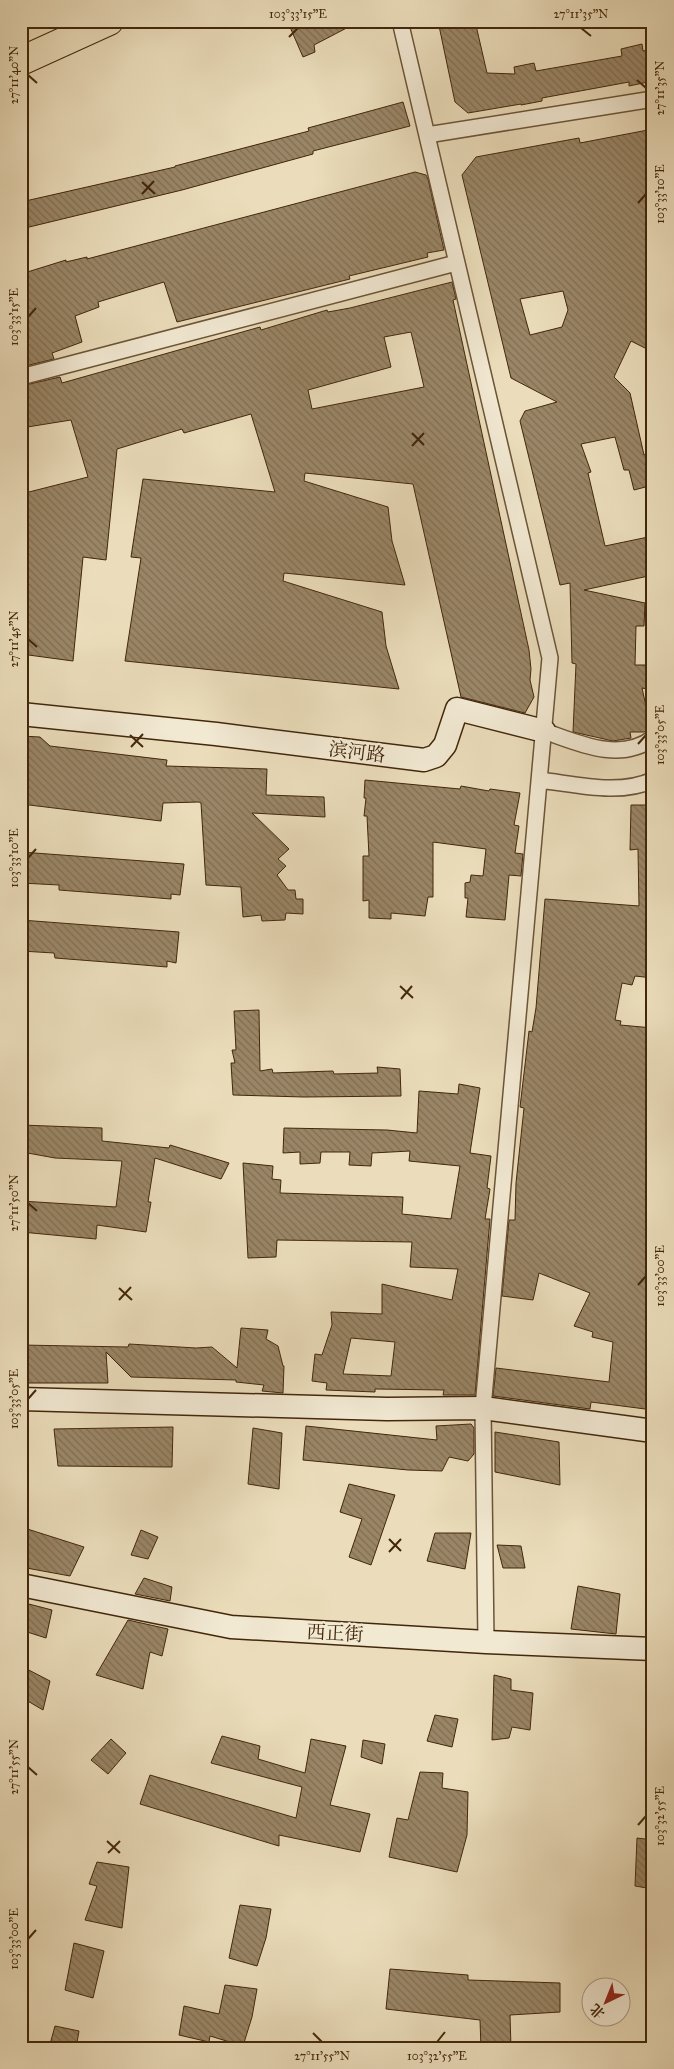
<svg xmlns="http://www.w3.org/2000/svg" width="674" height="2069" font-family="'IM FELL Great Primer','Noto Serif SC',serif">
	<defs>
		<pattern id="building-back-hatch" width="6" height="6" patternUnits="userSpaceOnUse" patternTransform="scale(1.25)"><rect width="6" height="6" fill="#9a8667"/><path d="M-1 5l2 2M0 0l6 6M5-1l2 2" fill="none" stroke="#7f6e53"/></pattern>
	</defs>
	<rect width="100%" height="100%" fill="#ebddbb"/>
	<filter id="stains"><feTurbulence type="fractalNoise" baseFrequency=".004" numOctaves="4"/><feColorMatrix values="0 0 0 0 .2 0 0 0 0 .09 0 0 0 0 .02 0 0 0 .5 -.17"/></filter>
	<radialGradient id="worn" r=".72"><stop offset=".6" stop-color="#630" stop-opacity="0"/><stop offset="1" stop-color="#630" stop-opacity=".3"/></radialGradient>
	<path fill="url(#building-back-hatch)" stroke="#42270b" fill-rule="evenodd" d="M302,21h58l-46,24 1,7 -12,5 -13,-30z
		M438,21h37l12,52 28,1 -1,-7 20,-4 2,8 86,-15 -1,-7 21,-5 1,7 10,-2v31h-5v2l-19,4v-4l-87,16v3l-21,4v-1l-53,9 -13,-11z
		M403,102l7,24 -97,25v3l-131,36 -161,39v-27l154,-35v-1l134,-35 -1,-3z
		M653,129v223l-22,-11 -17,36 16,16 14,62 9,-3v33l-19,5 -5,-20h-5l-9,-33 -34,7 10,28 -3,1 17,73 48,-10v39l-69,15 61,13 -1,23h-8l-1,39h18v25l-11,-2 9,41 -7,3h-14l1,6 -18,3 -40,-9 3,-68 -4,-1 -2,-80 -10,2 -40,-164 5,-10 32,-9 -46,-24 -49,-203 14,-18 103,-19 1,5zM563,291l5,19 -6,17 -32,8 -10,-36z
		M415,172l11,3 2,4 16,71 -17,3 1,4 -79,19 1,3 -173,43 -13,-40 -66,20 1,5 -24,9 7,26 -30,11 2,6 -33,8v-93l45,-14v2l21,-5v2z
		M452,282l4,17 -3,1 76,350 2,19 -1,11 4,17 -9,16 -64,-16 -48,-213 -108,-11 -1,8 84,26 4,34 13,44 -121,-12 -1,8 99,31 4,34 13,43 -274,-28 16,-103 -10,-1 12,-78 132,13 -24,-78 -67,19 -2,-4 -65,20 -11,111 -23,-3 -10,104 -52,-7v-160l67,-17 -17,-57 -50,8v-42l39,-9 2,6 198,-56 1,3 66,-20 1,2 22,-4zM411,332l13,55 -112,22 -4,-19 83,-23 -7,-30z
		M21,736l19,1 10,9 117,14 -1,6 101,3 -1,26 58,2 1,20 -73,-4 37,36 -11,10 8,7 -9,9 11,15h7l1,9h7v15l-17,-1 -1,7 -23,1 -1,-6 -18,2 -2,-30 -35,-2 -5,-82 -2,-1 -36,1 -2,18 -140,-17z
		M365,780l95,9 1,-3 28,5 1,-2 30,4 -6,32 5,1 -4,27 8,1 -2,22 -12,-1 -4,45 -39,-3 2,-19h-3v-15l5,-1 1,-7 12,1 3,-27 -53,-7v55h-5l-3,19 -34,-3v6l-22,-1v-18l-6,1v-45h6l-2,-40h-3l2,-18h-2z
		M631,805h22v173l-18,-2 -3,9 -10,-2 -7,37 6,1 -1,4 33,3v382l-62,-8 -1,7 -97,-13 3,-28 113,14 4,-40 -21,-5 1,-5 -19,-6 16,-33 -51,-20 -6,27 -31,-4 7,-76h6l1,-37 8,-75 -4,-1 9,-76 3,1 4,-24 9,-109 94,7 -1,-57 -8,1z
		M21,852l163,12 -4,31 -9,-1v5l-48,-4 -64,-5v-5l-38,-2z
		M21,920l158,12 -3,31 -9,-2v6l-48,-4 -64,-5 -1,-5 -33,-2z
		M259,1010l1,61 12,-2 1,4 60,-2 1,3 44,-1 -1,-6 23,2 1,27 -97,1 -71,-2 -2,-32h4l-3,-13h4l-2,-39z
		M459,1084l21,4 -10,65 21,3 -4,32 3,1 -5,30h5l-15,176h-32l1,-5 -69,-1v3l-49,-2 1,-7 -15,-2 3,-27 7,1 10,-30 -1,-13 51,2v-30l70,16 6,-31 -48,-2 2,-25 -135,-2 -1,17 -28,1 -5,-95 30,3 -1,13 9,1 -1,13 123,4 -1,17 49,5 9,-53 -51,-5 1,-10 -38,2 -1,13 -22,-1 1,-13h-29l-1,11 -20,1v-12l-17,1 1,-25 103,2 30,3 2,-42 39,3zM351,1338l44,4 -4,34 -48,-2z
		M21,1125l81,3v13l67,7 1,-3 59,18 -8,16 -66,-21 -7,44h3l-5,30 -49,-7 -1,14 -75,-7v-31l95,6 6,-46 -67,-3 -33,-6z
		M241,1328l27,2 -2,9 12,7 5,20h1l-1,27 -21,-2 2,-6 -28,-3v-2l-105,-3 -25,-25 2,31h-87v-38l107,2 1,-3 67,4 16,-1 25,21z
		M471,1424l3,4v26l-6,7 -19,-4 -7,14 -34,-1 -105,-10 3,-34 131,14 -1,-14z
		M173,1427l-1,40 -114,-1 -4,-37z
		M253,1428l29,5 -3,56 -31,-5z
		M495,1432l64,10 1,43 -65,-13z
		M349,1484l46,11 -24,70 -22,-8 13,-38 -22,-7z
		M21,1527l63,20 -14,29 -49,-9z
		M141,1530l17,7 -10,22 -17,-4z
		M435,1533h36l-6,36 -38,-8z
		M497,1545l24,1 4,22h-22z
		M144,1578l28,9 -2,14 -35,-7z
		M578,1586l42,8 -4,40 -45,-5z
		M21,1602l31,8 -6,28 -25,-8z
		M128,1620l40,9 -6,27 -12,-4 -7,37 -47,-14z
		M21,1666l29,15 -7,29 -22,-13z
		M494,1675l17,4v11l22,3 -3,37 -18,-3 -3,11 -17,2z
		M435,1715l23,4 -6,28 -25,-6z
		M222,1736l38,10 -2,13 47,14 6,-34 35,7 -16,59 40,9 -10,38 -81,-17v11l-139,-42 10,-29 146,43 6,-31 -91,-24z
		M111,1739l15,14 -18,21 -17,-14z
		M363,1740l22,4 -3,20 -21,-7z
		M420,1772l23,1 -1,15 26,4 -1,43 -10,37 -68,-15 8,-39 11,2z
		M637,1838l16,2v49l-18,-3z
		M97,1862l32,5 -7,61 -37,-8 12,-34 -8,-2z
		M240,1905l31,4 -5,29 -9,28 -28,-8z
		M74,1943l30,8 -11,47 -28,-8z
		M390,1969l78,6v5l92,3v29l-50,3 1,33h-30l-1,-28 -94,-11z
		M225,1985l32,4 -5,28 -9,29 -33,-10 -1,6 -30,-7 5,-29 35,8z
		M55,2026l24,5 -3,17h-27z"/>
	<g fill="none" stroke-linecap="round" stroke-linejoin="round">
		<g stroke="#6c5437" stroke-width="18">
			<path id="street" d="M400,21l150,637 -67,750 3,234
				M427,135l226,-36
				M21,377l435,-114
				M544,731c34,12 76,32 109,7
				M539,780c36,4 80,16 114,0"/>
		</g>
		<g stroke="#42270b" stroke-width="25">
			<path id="secondary" d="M21,714l195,20 208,26 12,-4 9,-11 12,-36 87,22
				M21,1399l366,10 96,-1 170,23
				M21,1585l210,42 255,15 167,7"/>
		</g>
		<g stroke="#42270b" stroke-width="30">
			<path id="highway" d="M21,61l88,-40"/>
		</g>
		<use href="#street" stroke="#f2e9d3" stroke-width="15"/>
		<use href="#secondary" stroke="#f2e9d3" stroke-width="22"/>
		<use href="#highway" stroke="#ebddbb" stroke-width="28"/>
	</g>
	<path fill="none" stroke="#42270b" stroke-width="2" d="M581,28l10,8M289,37l9,-9M28,75l9,8M637,80l9,8M142,182l13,12M142,194l12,-13M638,203l8,-9M28,317l8,-9M412,433l12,12M412,446l12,-13M28,639l9,8M130,735l13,12M638,744l8,-9M131,747l12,-13M28,858l8,-9M400,986l13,12M401,999l11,-13M28,1203l9,8M638,1285l8,-9M119,1288l13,12M119,1300l12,-13M28,1399l8,-9M389,1539l12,12M389,1552l12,-13M28,1767l9,8M638,1825l8,-9M107,1841l13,12M108,1853l12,-12M28,1939l8,-9M313,2033l9,9M437,2042l8,-10"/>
	<g text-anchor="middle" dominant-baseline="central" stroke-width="4.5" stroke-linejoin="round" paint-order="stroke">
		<g font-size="19" fill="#42270b" stroke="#f2e9d3">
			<text transform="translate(357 752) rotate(7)">滨河路</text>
			<text transform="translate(335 1633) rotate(3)">西正街</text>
		</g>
	</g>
	<rect width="674" height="2069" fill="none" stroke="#ebddbb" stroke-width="55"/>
	<g transform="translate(606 2002) rotate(223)"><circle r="24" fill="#f2e9d3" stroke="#ac9b83"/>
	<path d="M0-4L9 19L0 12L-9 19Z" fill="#8f2418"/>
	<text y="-8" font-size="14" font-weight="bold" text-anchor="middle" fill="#42270b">北</text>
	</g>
	<rect x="28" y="28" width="618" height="2014" fill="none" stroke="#42270b" stroke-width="2"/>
	<g font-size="12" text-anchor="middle" fill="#42270b">
		<text x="298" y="18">103°33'15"E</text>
		<text x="581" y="18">27°11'35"N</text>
		<text transform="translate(14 75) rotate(-90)" y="4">27°11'40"N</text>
		<text transform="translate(660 88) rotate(-90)" y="4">27°11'35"N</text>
		<text transform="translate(660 194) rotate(-90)" y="4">103°33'10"E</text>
		<text transform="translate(14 317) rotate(-90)" y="4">103°33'15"E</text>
		<text transform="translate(14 639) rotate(-90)" y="4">27°11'45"N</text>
		<text transform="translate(660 735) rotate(-90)" y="4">103°33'05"E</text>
		<text transform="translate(14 858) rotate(-90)" y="4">103°33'10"E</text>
		<text transform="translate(14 1203) rotate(-90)" y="4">27°11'50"N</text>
		<text transform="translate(660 1276) rotate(-90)" y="4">103°33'00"E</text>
		<text transform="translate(14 1399) rotate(-90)" y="4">103°33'05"E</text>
		<text transform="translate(14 1767) rotate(-90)" y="4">27°11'55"N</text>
		<text transform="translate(660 1816) rotate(-90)" y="4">103°32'55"E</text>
		<text transform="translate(14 1939) rotate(-90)" y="4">103°33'00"E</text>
		<text x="322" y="2060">27°11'55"N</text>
		<text x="437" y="2060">103°32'55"E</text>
	</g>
	<rect width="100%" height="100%" filter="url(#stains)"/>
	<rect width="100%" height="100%" fill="url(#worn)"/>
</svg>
